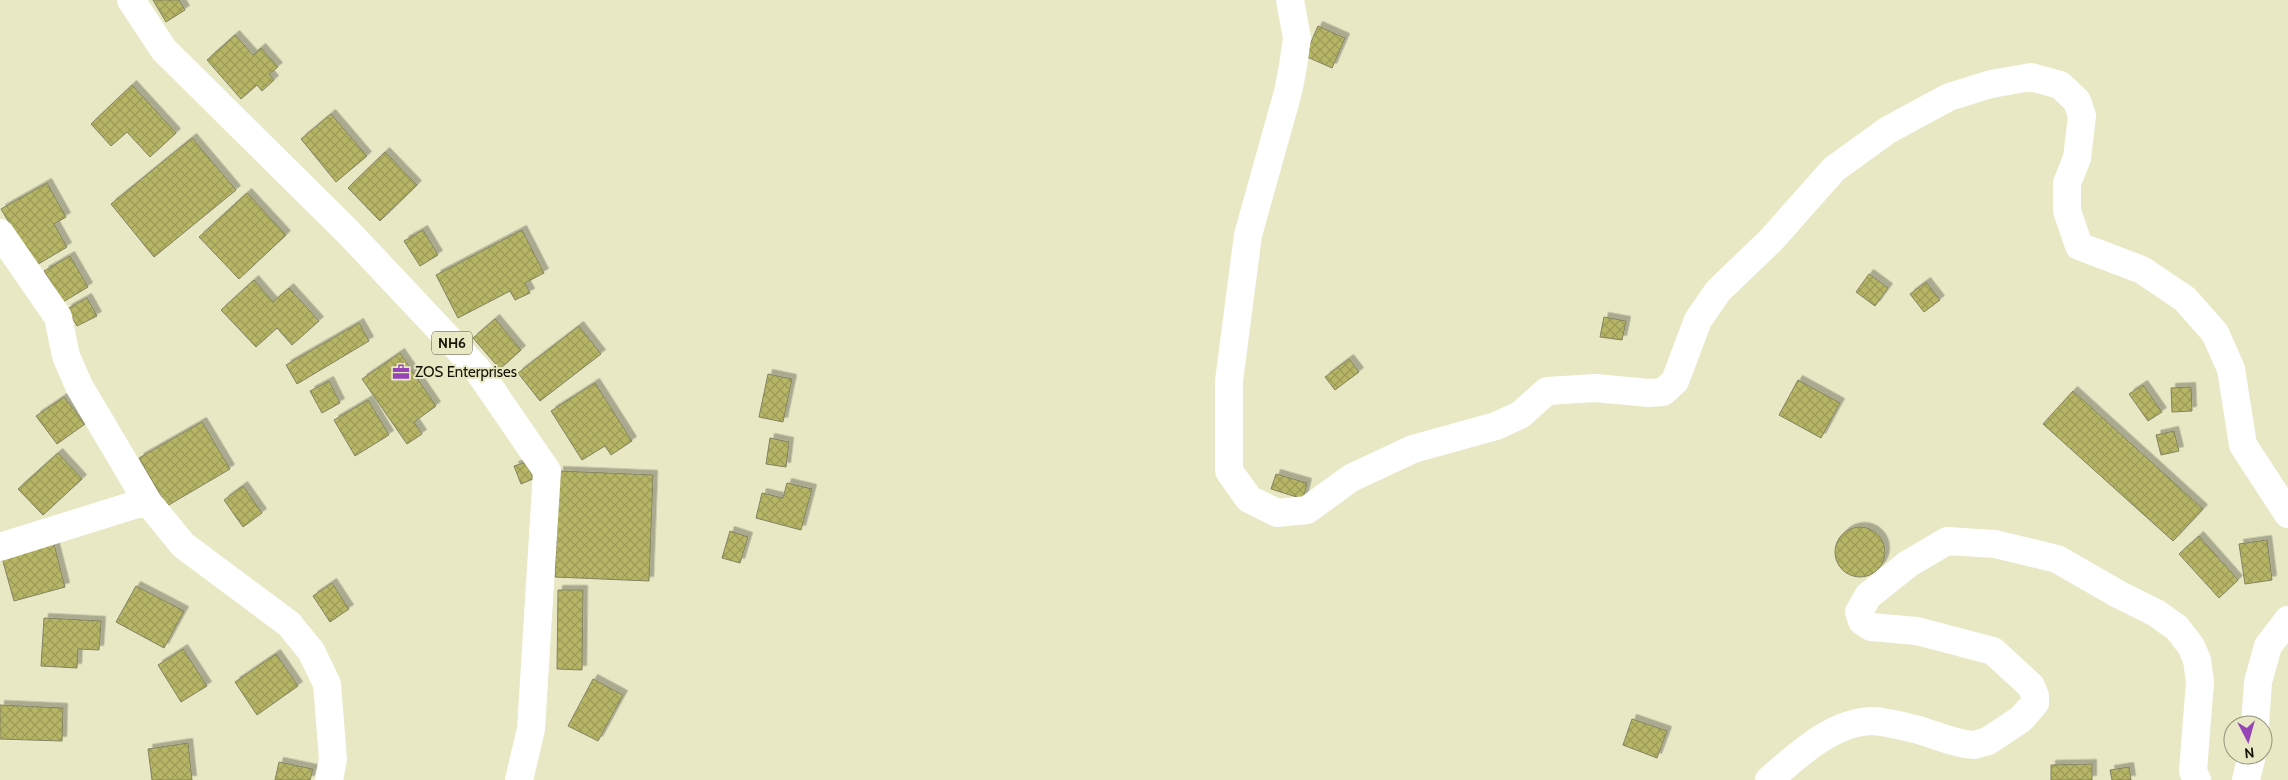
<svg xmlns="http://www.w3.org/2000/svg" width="2288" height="780" font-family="Cabin,sans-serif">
	<defs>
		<pattern id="building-cross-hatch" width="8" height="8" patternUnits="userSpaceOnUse" patternTransform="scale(1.25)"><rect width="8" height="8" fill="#b7b566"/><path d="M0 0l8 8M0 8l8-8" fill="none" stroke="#9c9b57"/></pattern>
		<filter id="shadow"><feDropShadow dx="4.5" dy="-4.5" stdDeviation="0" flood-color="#0004"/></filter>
	</defs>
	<rect width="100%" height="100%" fill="#e8e8c5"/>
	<path fill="url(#building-cross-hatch)" stroke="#838362" filter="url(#shadow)" d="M153,0h26l6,10 -19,12z
		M1318,26l27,12 -13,30 -27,-12z
		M235,35l18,20 8,-7 17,19 -9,7 5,6 -12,11 -5,-6 -16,14 -34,-39z
		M132,85l44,48 -26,24 -23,-25 -16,14 -20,-22z
		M331,114l36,42 -31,26 -35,-43z
		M192,138l44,52 -82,67 -43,-53z
		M385,152l32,33 -37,36 -32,-33z
		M47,183l19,34 -12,7 13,23 -32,19 -34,-57z
		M247,193l39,42 -47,44 -40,-42z
		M423,230l15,25 -18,11 -16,-25z
		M522,230l22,43 -19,10 5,10 -15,7 -5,-9 -52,27 -22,-43z
		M70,256l18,31 -25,15 -19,-31z
		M1869,274l19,14 -13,18 -19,-14z
		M254,280l19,22 16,-14 30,33 -27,24 -15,-17 -21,19 -35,-37z
		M1926,282l14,18 -16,12 -14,-18z
		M87,298l10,18 -20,10 -10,-17z
		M1604,317l22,4 -4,19 -22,-3z
		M495,319l26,31 -21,19 -27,-31z
		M359,323l10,18 -72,43 -11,-19z
		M579,326l22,28 -61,47 -22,-28z
		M400,353l36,53 -22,16 8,12 -15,10 -45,-65z
		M1349,359l10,13 -24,18 -10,-13z
		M768,374l24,5 -9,43 -24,-5z
		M1798,380l42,23 -19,35 -42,-23z
		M329,381l11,22 -18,10 -12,-22z
		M595,383l37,58 -21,14 -6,-9 -23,14 -31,-49z
		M2143,385l19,27 -14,9 -19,-27z
		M2191,387l1,24 -20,1 -1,-24z
		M2073,391l130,118 -30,32 -130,-117z
		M64,397l21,27 -28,20 -21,-28z
		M368,400l21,35 -34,21 -21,-36z
		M202,422l28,47 -63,37 -28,-48z
		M2174,431l5,20 -18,4 -5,-20z
		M770,438l19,4 -3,25 -20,-3z
		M58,453l24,26 -39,36 -25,-26z
		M527,462l6,17 -12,5 -7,-18z
		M559,471l94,4 -4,106 -94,-4z
		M1276,474l31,9 -4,16 -32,-10z
		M787,483l25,6 -11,41 -45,-12 6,-25 21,5z
		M243,486l19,27 -19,14 -19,-27z
		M1835 552a25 25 0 1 1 50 0a25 25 0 1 1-50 0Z
		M730,531l18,6 -8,26 -18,-5z
		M2199,536l39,44 -19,18 -40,-44z
		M2267,540l5,40 -27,4 -6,-40z
		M54,544l11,43 -51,14 -12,-43z
		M332,583l17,26 -19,13 -17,-26z
		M136,586l48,25 -20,37 -48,-26z
		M558,590h25l-1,80 -25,-1z
		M44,618l57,3 -2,29 -21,-1 -1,19 -36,-2z
		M183,649l24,37 -26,16 -23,-37z
		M276,654l22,32 -41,29 -22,-33z
		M593,679l30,16 -25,46 -30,-15z
		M0,705l63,3 -1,33 -62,-2z
		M1632,719l35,12 -10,27 -34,-13z
		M188,743l4,37h-40l-4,-31z
		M279,762l34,7 -3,11h-35z
		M2092,764v16h-41v-15z
		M2129,767l2,13h-19l-2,-10z"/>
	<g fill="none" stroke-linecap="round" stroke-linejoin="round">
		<path stroke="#fff" stroke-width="28" d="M1290,0l7,38 -4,28 -5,26 -40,143 -19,146v90l20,28 28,14 30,-3 44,-32 62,-29 83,-23 24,-11 27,-24 48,-3 54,5 14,-1 12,-11 23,-61 20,-29 54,-52 62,-70 54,-39 61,-33 42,-13 40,-7 29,8 17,16 5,15 -5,42 -10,25v28l12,35 63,24 43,29 30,34 16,36 12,76 45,69
			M0,233l58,84 8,39 13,30 68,115 36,44 106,79 22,27 16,33 6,75 -4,21
			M0,547l147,-46
			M2255,725l3,-43 10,-36 20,-26
			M1769,780c29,-25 64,-59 105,-59 13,1 28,5 41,8 19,5 39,15 59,16l14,-4 33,-22 14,-16v-7l-4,-10 -38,-35 -76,-20 -46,-4 -9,-6 -3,-9 9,-16 40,-32 39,-23 48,3 62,15 61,35 38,19 21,15 14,18 6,14 3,22 -7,89 4,9
			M2246,780l6,-25"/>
		<path stroke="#fff" stroke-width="28" d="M131,0l33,50 185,183 128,136 70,102 -16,258 -12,51"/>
	</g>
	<defs>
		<g id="office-bare" transform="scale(1.35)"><path d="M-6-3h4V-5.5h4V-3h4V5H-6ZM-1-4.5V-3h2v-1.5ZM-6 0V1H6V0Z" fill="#9545b5" stroke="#e8e8c5" stroke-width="2.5" paint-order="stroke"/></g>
	</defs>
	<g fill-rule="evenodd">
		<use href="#office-bare" x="401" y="372"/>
	</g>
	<g text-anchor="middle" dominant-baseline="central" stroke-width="4" stroke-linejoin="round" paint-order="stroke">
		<rect fill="#e8e8c5" stroke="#545441" stroke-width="1" x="432" y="331.5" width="40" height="23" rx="4"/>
		<g font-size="14" font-weight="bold" fill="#151408">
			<text x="452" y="343">NH6</text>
		</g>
		<g font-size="15" fill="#151408" stroke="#e8e8c5" text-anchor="start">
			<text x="415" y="372">ZOS Enterprises</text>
		</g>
	</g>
	<g transform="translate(2248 740) rotate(174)"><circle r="24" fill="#e8e8c5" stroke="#949379"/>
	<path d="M0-4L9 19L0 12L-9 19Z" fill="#9545b5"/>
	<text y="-8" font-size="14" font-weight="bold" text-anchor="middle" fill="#151408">N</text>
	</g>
</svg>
